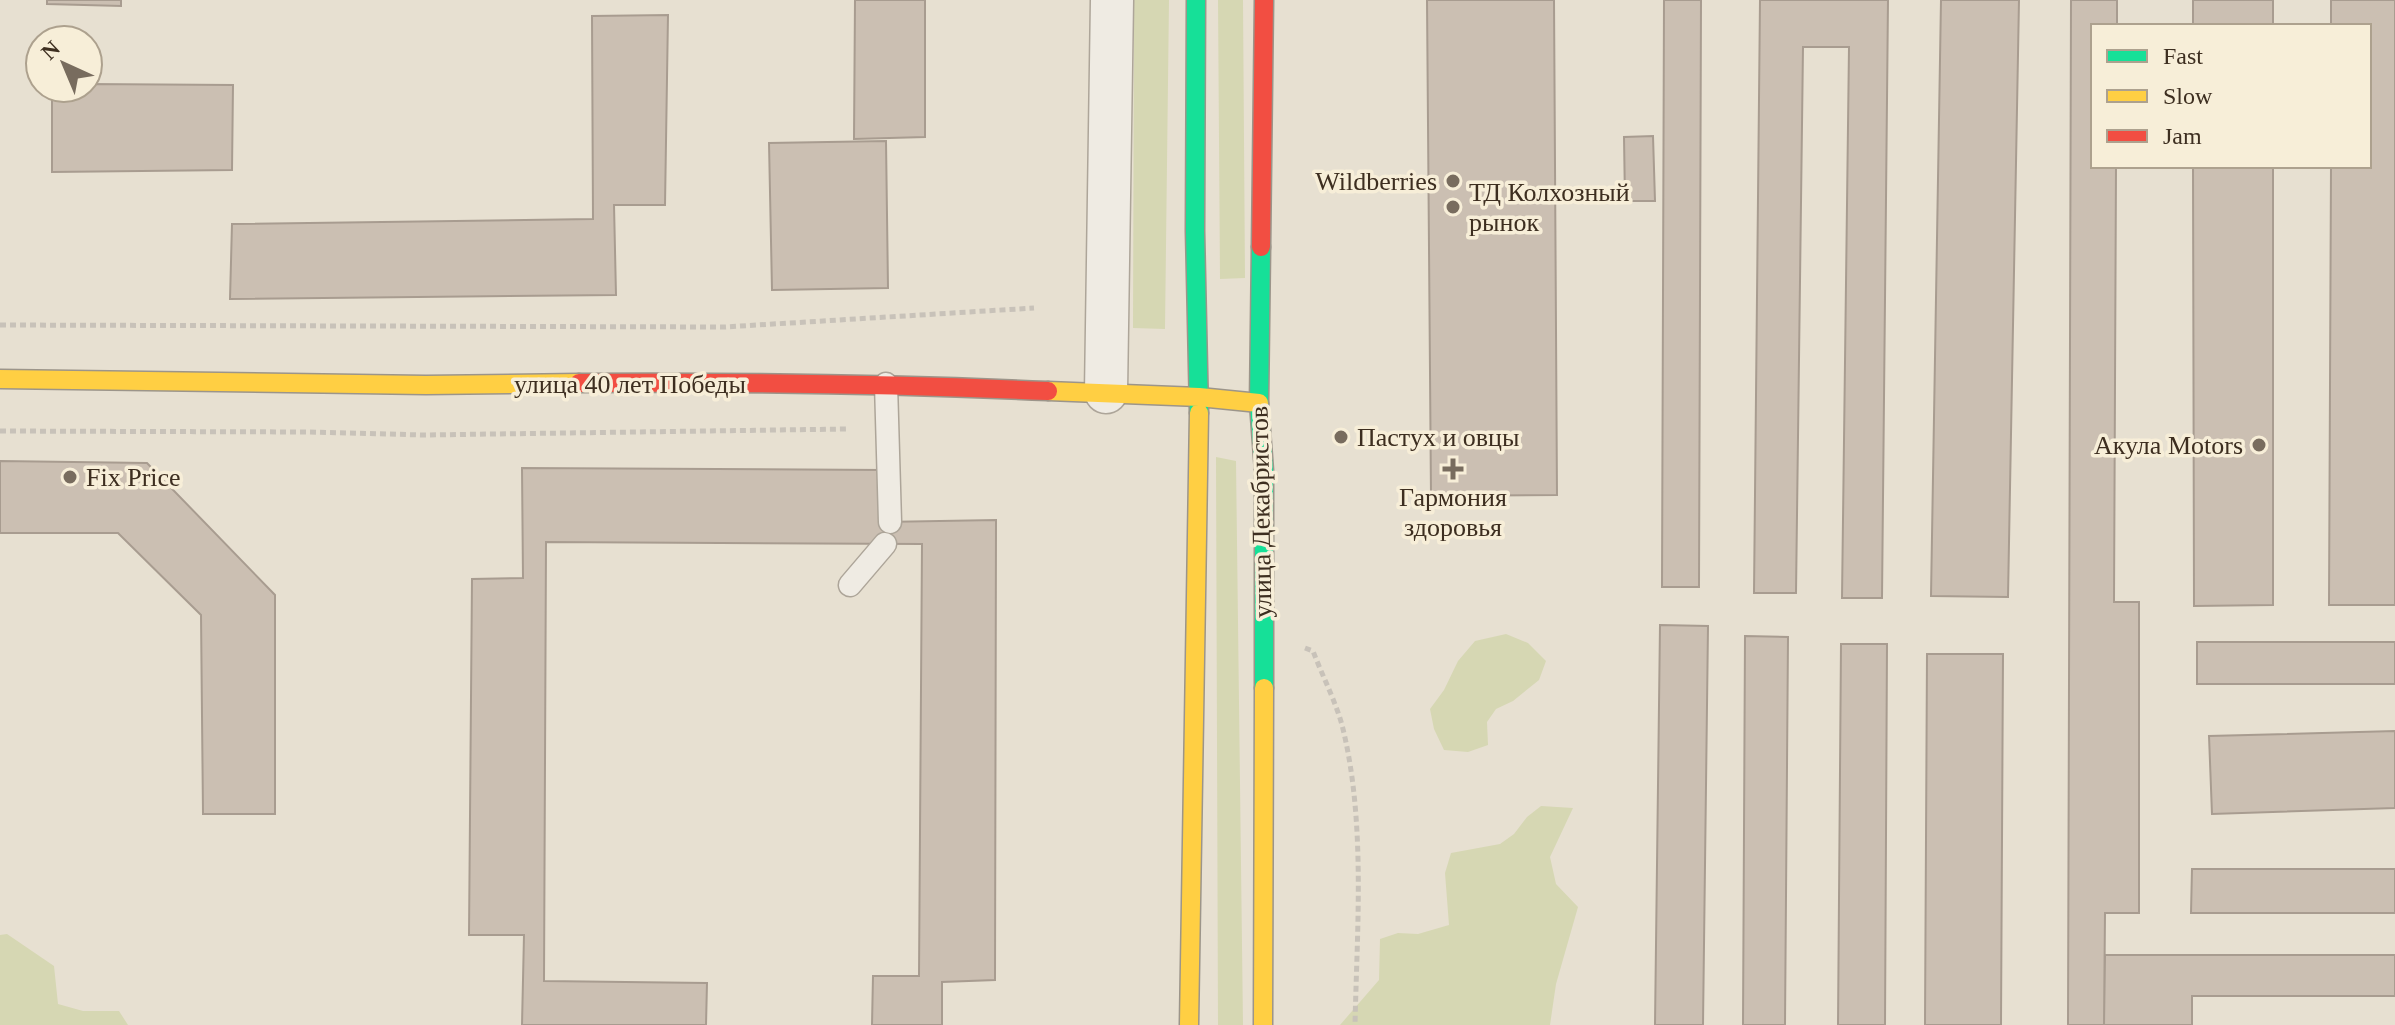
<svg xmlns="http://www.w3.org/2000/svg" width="2395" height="1025" font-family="'Times New Roman',serif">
	<rect width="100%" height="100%" fill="#e7e0d1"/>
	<path fill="#d6d7b3" d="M1134,0h35l-4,329 -32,-1z
		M1218,0h25l2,278 -25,1z
		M1216,457l20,4 7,564h-25z
		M1506,634l22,9 18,18 -7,19 -26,21 -17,8 -9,13 1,23 -20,7 -24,-2 -10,-21 -4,-20 14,-19 14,-29 17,-20z
		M1541,806l32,2 -23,49 6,27 22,23 -22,77 -6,41h-210l39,-45 1,-41 18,-6 20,1 31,-9 -4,-52 6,-20 49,-9 14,-10 13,-17z
		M7,934l47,32 4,38 25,7h36l9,14h-128v-90z"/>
	<path fill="#cbbfb2" stroke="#a89c90" stroke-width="2" d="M47,0h74v6l-74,-2z
		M855,0h70v137l-71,2z
		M1427,0h127l3,495 -126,1z
		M1664,0h37l-2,587h-37z
		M1760,0h128l-6,598h-40l7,-551h-46l-7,546h-42z
		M1941,0h78l-11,597 -77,-1z
		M2071,0h46v26h-24v140h23l-2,436h25v311h-34l-1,112h-36z
		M2193,0h80v26h-80z
		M2331,0h64v605h-66l2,-439h38v-140h-38z
		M668,15l-3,190h-51l2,90 -386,4 2,-75 361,-5 -1,-203z
		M88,84l145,1 -1,85 -180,2v-84h36z
		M1653,136l2,65h-30l-1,-64z
		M886,141l2,147 -116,2 -3,-147z
		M2193,166h80v439l-79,1z
		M0,461l147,2 128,132v219h-72l-2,-199 -83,-82h-118z
		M522,468l362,2 -1,52 113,-2 -1,460 -53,2v43h-70l1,-49h46l3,-432 -376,-2 -2,439 163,2 -1,42h-184l2,-90h-55l3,-356 51,-1z
		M1660,625l48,1 -5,399h-48z
		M1745,636l43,1 -3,388h-42z
		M2197,642h198v42h-198z
		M1841,644h46l-2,381h-47z
		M1927,654h76l-2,371h-76z
		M2395,731v77l-183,6 -3,-78z
		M2192,869h203v44h-204z
		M2105,955h290v41h-203v29h-88z"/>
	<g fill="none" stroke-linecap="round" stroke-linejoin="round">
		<g stroke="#ada599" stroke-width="25">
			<path id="lane" d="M886,384l4,138
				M850,585l35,-41"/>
		</g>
		<g stroke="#ada599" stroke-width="45">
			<path id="street" d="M1106,392l6,-392"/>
		</g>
		<g stroke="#9c958a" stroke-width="21">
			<path id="fast" d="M1196,0l-1,231 4,182
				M1261,247l-2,156 5,68v217"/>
		</g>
		<g stroke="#9c958a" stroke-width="21">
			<path id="slow" d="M0,379l426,6 153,-2
				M1048,391l151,6 60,6
				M1189,1025l10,-612
				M1263,1025l1,-337"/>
		</g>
		<g stroke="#9c958a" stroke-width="21">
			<path id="jam" d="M1261,247l3,-247
				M579,383c156,-1 312,1 469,8"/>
		</g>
		<path stroke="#c8c2b9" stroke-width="5" stroke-dasharray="6 4" stroke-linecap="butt" d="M0,325l725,2 309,-19
			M0,431l309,1 115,3 423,-6
			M1305,648l8,3c9,24 22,49 29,74 24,95 15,203 13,300"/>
		<use href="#lane" stroke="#efebe3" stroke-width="22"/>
		<use href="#street" stroke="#efebe3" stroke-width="42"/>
		<use href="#fast" stroke="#16e098" stroke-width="18"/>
		<use href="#slow" stroke="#ffcf43" stroke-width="18"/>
		<use href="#jam" stroke="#f24e42" stroke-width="18"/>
	</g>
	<g fill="#786c5e" stroke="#f7eed8" stroke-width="3">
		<circle cx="1453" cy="181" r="8"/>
		<circle cx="1453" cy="207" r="8"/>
		<circle cx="1341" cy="437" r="8"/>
		<circle cx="2259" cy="445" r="8"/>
		<path d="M1449 457h8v8h8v8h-8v8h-8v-8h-8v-8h8z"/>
		<circle cx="70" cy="477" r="8"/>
	</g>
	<g text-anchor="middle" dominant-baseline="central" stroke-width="7" stroke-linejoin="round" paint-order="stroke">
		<g font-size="26" fill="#3d2e20" stroke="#f7eed8" text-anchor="start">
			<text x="1437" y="181" text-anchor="end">Wildberries</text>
			<text x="1469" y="192">ТД Колхозный<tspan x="1469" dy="30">рынок</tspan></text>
			<text x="1357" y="437">Пастух и овцы</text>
			<text x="2243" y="445" text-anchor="end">Акула Motors</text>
			<text x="86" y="477">Fix Price</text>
			<text x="1453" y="497" text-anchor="middle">Гармония<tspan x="1453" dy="30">здоровья</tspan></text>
		</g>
		<g font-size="26" fill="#3d2e20" stroke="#f7eed8">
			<text x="630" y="384">улица 40 лет Победы</text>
			<text transform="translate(1261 512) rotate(-91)">улица Декабристов</text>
		</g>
	</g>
	<rect x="2091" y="24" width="280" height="144" fill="#f7eed8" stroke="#ada18e" stroke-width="2"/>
	<rect x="2107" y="50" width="40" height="12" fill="#16e098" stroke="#ada18e" stroke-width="2"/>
	<text x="2163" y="64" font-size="24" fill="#3d2e20">Fast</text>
	<rect x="2107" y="90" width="40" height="12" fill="#ffcf43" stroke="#ada18e" stroke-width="2"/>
	<text x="2163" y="104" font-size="24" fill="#3d2e20">Slow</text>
	<rect x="2107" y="130" width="40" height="12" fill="#f24e42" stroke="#ada18e" stroke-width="2"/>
	<text x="2163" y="144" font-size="24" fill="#3d2e20">Jam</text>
	<g transform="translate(64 64) rotate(316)"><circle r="38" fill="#f7eed8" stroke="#ada18e" stroke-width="2"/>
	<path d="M0-6L14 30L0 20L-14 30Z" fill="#786c5e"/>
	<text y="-12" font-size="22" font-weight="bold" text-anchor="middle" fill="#3d2e20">N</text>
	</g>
</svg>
